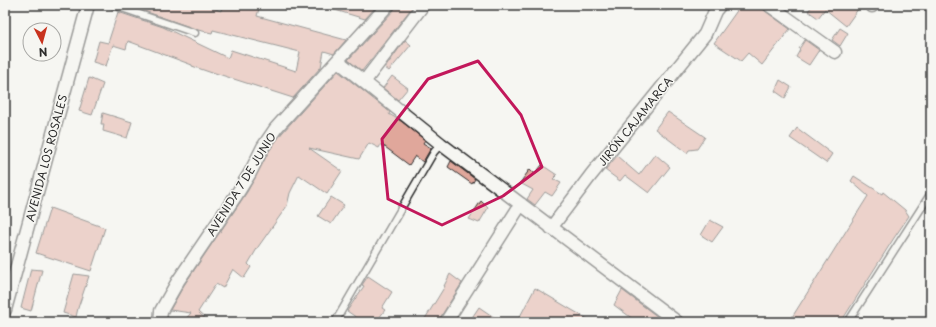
<svg xmlns="http://www.w3.org/2000/svg" width="936" height="327" font-family="'Playpen Sans',sans-serif">
	<rect width="100%" height="100%" fill="#f6f6f2"/>
	<filter id="ink" filterUnits="userSpaceOnUse"><feTurbulence type="fractalNoise" baseFrequency=".025" numOctaves="2"/><feDisplacementMap in="SourceGraphic" scale="8" xChannelSelector="R" yChannelSelector="G"/><feConvolveMatrix kernelMatrix="1 2 1 2 8 2 1 2 1" color-interpolation-filters="sRGB"/></filter>
	<g filter="url(#ink)">
		<path fill="#e0a79b" stroke="#2b2b2b" d="M127,5h78l16,6 1,-6h38l-3,11 89,24 -12,14 -10,-3 -3,16 -28,31 -81,-26v1l-20,-7v-1l-64,-24 -2,8 -13,-4 -7,21 -13,-4 6,-21 9,2 10,-31 45,15 65,31 3,-8 65,21 4,-19 -87,-22 -1,3 -14,-3z
			M326,5h46l4,2 -11,12 -40,-12z
			M396,5h18l-52,66 -14,-11 46,-50z
			M741,5h21l3,6 25,18 -28,36 -14,-12 -7,8 -27,-18z
			M813,5h48l-15,21 -21,-17 -7,9 -10,-7z
			M840,28l8,5 -8,13 -8,-6z
			M405,40l6,5 -22,26 -4,-3z
			M805,40l14,10 -10,15 -13,-8 4,-7 -1,-1z
			M338,71l52,41 -1,2 12,7 24,19 -2,3 8,5 -8,14 -8,-6 -6,9 -28,-21 -2,4 -10,-5 -10,16 -50,-11 33,23 -15,23 -28,-19 -9,18 -3,13 -29,41 -10,17 3,3 -7,11 -11,-9 -10,19 -7,-4 -18,28 11,10h-26l8,-9 -21,-3 14,-25 63,-93 22,-41 13,-18z
			M392,76l16,12 -10,12 -15,-12z
			M89,78l14,6 -11,31 -13,-4z
			M780,80l11,7 -6,11 -10,-7z
			M668,112l37,25 -8,12 -8,1 -2,3 -32,-24z
			M103,113l29,9 -5,16 -24,-7 1,-7h-3z
			M797,128l35,26 -6,9 -36,-25z
			M655,154l15,13 -21,26 -24,-18 -5,6 -15,-11 12,-14 22,19z
			M451,161l24,18 -3,5 -24,-17z
			M542,165l15,10 -4,4 8,4 -9,13 -7,-4 -10,13 -8,-6 6,-9 -13,-7 10,-14 5,5z
			M854,176l28,18 1,-2 22,18 4,6 -15,22 -53,84h-52l79,-126 -17,-15z
			M331,197l13,8 -13,19 -13,-8z
			M481,201l7,7 -9,15 -10,-4z
			M50,208l55,20 -14,43 -55,-18z
			M710,220l13,7 -11,15 -11,-7z
			M31,269l11,1 -11,41 -10,-3z
			M74,274l15,2 -11,32 -2,9 -13,-4z
			M450,274l12,9 -22,35 -1,4h-16l22,-36h-1z
			M368,276l24,16 -10,16 3,2 -9,12h-13l-16,-11 17,-25 -2,-1z
			M535,288l37,22 21,12h-76z
			M622,290l36,27 -3,5h-18l-23,-17z
			M479,307l22,15h-32z"/>
		<g fill="none" stroke-linecap="round" stroke-linejoin="round">
			<g stroke="#2b2b2b" stroke-width="9">
				<path id="lane" d="M113,5l82,28
					M335,322l99,-170 7,-8
					M848,322l83,-129"/>
			</g>
			<g stroke="#2b2b2b" stroke-width="15">
				<path id="street" d="M769,5l66,47
					M872,5v1
					M338,61l103,83 236,178
					M364,82l59,-77
					M551,228l40,-53 114,-141 10,-23 5,-6
					M5,310l83,-305
					M160,322l1,-11 17,-30 57,-84 15,-24 13,-26 13,-19 112,-123
					M446,322l75,-118"/>
			</g>
			<use href="#lane" stroke="#f6f6f2" stroke-width="6"/>
			<use href="#street" stroke="#f6f6f2" stroke-width="12"/>
		</g>
	</g>
	<path d="M0 0H936V327H0ZM478,61l43,54 21,52 -39,29 -61,29 -54,-26 -6,-60 46,-60z" fill="#f6f6f2" fill-opacity=".55" fill-rule="evenodd"/>
	<path fill="none" stroke="#c2185b" stroke-width="3" stroke-linejoin="round" d="M478,61l43,54 21,52 -39,29 -61,29 -54,-26 -6,-60 46,-60z"/>
	<g text-anchor="middle" dominant-baseline="central" stroke-width="3" stroke-linejoin="round" paint-order="stroke">
		<g font-size="11" fill="#2b2b2b" stroke="#f6f6f2">
			<text transform="translate(635 121) rotate(-51)">JIRÓN CAJAMARCA</text>
			<text transform="translate(46 158) rotate(-75)">AVENIDA LOS ROSALES</text>
			<text transform="translate(241 184) rotate(-58)">AVENIDA 7 DE JUNIO</text>
		</g>
	</g>
	<rect width="936" height="327" fill="none" stroke="#f6f6f2" stroke-width="20"/>
	<rect x="10" y="10" width="916" height="307" fill="none" stroke="#2b2b2b" stroke-width="1.5" filter="url(#ink)"/>
	<g transform="translate(42 42) rotate(174)"><circle r="19" fill="#f6f6f2" stroke="#a5a5a2"/>
	<path d="M0-3L7 15L0 10L-7 15Z" fill="#c8321e"/>
	<text y="-6" font-size="11" font-weight="bold" text-anchor="middle" fill="#2b2b2b">N</text>
	</g>
</svg>
